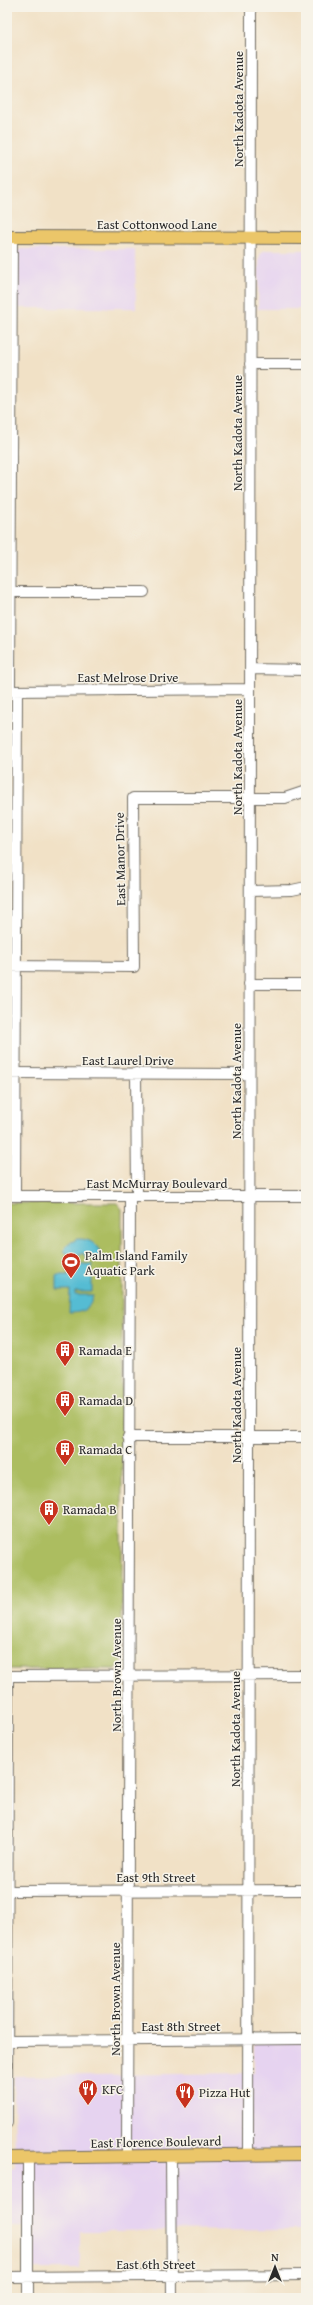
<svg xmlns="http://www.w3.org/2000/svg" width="313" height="2305" font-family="'Gentium Book Plus',serif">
	<rect width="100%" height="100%" fill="#f7f3e8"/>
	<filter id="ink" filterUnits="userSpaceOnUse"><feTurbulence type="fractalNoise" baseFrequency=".025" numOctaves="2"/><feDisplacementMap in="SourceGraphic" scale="8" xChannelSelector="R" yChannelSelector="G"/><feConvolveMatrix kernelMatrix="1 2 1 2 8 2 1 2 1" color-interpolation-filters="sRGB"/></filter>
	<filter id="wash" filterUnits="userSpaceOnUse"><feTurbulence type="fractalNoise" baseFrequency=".012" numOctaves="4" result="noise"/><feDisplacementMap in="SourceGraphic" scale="16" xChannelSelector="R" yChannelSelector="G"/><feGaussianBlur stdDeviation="0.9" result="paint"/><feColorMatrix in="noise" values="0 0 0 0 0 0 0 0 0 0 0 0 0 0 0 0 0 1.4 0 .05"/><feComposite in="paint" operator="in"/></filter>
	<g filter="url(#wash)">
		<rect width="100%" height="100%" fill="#f1e1c6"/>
		<path fill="#e6d3f0" d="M21,249h114l1,59h-122l2,-56z
			M265,250h41v59h-48l1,-51 2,-5z
			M254,2042h52v188l-226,1v38h-46v-43h-27v-58h8l-1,-92 240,-3z"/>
		<path fill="#acbd61" stroke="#6c7446" d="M7,1203h110l5,6v453l-6,7h-109z"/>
		<path fill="#55bcd3" stroke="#40747f" d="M77,1239c13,-1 23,6 24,19l-14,1 -4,-6 -8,5v6h17v28h-17v3h18c-2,14 -11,18 -24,18l1,-23h-13v-15h12l1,-21 -7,-2 5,-8z"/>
	</g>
	<g filter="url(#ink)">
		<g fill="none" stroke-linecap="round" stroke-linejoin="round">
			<g stroke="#706b61" stroke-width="12">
				<path id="minor" d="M250,364h56
					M10,592h134
					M250,669l56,1
					M10,691l2,-454
					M11,691l239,-2
					M250,891l42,-1 14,-3
					M7,966l127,1 -1,-169h152l21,-7
					M249,984h57
					M7,1073l242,1
					M136,1073l1,123
					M7,1196h299
					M15,1196l2,-505
					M128,1437h178
					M7,1676l299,-1
					M7,1891l299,-1
					M7,2041l299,-2
					M7,2123l1,-447
					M127,2155l3,-959
					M171,2155l1,143
					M248,2155l3,-2148
					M7,2277l299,-2
					M28,2298v-141"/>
			</g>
			<g stroke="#706b61" stroke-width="14">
				<path id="major" d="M7,237l299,1
					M7,2158l299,-4"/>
			</g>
			<use href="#minor" stroke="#fff" stroke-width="10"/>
			<use href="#major" stroke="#ebc669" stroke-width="12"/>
		</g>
	</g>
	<defs>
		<g id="stadium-pin" transform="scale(1)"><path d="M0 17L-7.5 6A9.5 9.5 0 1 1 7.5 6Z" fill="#c8321e" stroke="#f7f3e8"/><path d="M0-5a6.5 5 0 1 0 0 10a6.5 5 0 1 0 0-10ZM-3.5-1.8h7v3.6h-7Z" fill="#fff"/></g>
		<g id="building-pin" transform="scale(1)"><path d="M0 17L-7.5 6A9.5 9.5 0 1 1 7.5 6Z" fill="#c8321e" stroke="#f7f3e8"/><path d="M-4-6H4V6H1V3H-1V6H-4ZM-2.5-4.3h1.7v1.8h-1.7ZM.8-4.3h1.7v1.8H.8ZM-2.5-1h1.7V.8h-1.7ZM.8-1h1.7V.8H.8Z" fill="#fff"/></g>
		<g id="restaurant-pin" transform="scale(1)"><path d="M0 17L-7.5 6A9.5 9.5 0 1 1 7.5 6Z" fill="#c8321e" stroke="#f7f3e8"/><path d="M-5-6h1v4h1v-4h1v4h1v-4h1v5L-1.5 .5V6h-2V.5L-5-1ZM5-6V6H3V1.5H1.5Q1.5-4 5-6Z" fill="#fff"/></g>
	</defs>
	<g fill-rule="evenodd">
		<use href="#stadium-pin" x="71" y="1262"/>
		<use href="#building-pin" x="65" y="1350"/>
		<use href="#building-pin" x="65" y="1400"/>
		<use href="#building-pin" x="65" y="1449"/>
		<use href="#building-pin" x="49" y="1509"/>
		<use href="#restaurant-pin" x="88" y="2089"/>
		<use href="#restaurant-pin" x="185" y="2092"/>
	</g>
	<g text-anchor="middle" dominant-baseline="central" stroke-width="3" stroke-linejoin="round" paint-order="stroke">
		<g font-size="13" fill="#2b2b2b" stroke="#f7f3e8">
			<text transform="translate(238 109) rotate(-90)">North Kadota Avenue</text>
			<text x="157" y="224">East Cottonwood Lane</text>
			<text transform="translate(237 433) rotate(-90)">North Kadota Avenue</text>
			<text x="128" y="677">East Melrose Drive</text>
			<text transform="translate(237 757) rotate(-90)">North Kadota Avenue</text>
			<text transform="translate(120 859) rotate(-91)">East Manor Drive</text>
			<text x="128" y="1060">East Laurel Drive</text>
			<text transform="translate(236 1081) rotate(-90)">North Kadota Avenue</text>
			<text x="157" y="1183">East McMurray Boulevard</text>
			<text transform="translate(236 1405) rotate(-90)">North Kadota Avenue</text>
			<text transform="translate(116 1675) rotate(-90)">North Brown Avenue</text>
			<text transform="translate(235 1729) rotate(-90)">North Kadota Avenue</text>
			<text x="156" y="1877">East 9th Street</text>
			<text transform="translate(115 1999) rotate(-90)">North Brown Avenue</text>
			<text x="181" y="2026">East 8th Street</text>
			<text transform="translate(156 2142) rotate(-1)">East Florence Boulevard</text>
			<text x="156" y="2264">East 6th Street</text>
		</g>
		<g font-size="13" fill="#2b2b2b" stroke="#f7f3e8" text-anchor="start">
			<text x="85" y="1255">Palm Island Family<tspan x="85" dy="15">Aquatic Park</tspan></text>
			<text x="79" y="1350">Ramada E</text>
			<text x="79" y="1400">Ramada D</text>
			<text x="79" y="1449">Ramada C</text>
			<text x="63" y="1509">Ramada B</text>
			<text x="102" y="2089">KFC</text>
			<text x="199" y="2092">Pizza Hut</text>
		</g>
	</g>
	<rect width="313" height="2305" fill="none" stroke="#f7f3e8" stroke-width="24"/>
	<g transform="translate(275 2267)" stroke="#f7f3e8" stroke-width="3" paint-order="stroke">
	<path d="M0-3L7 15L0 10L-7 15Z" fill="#2b2b2b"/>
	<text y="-6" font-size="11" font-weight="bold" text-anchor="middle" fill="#2b2b2b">N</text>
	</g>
</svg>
